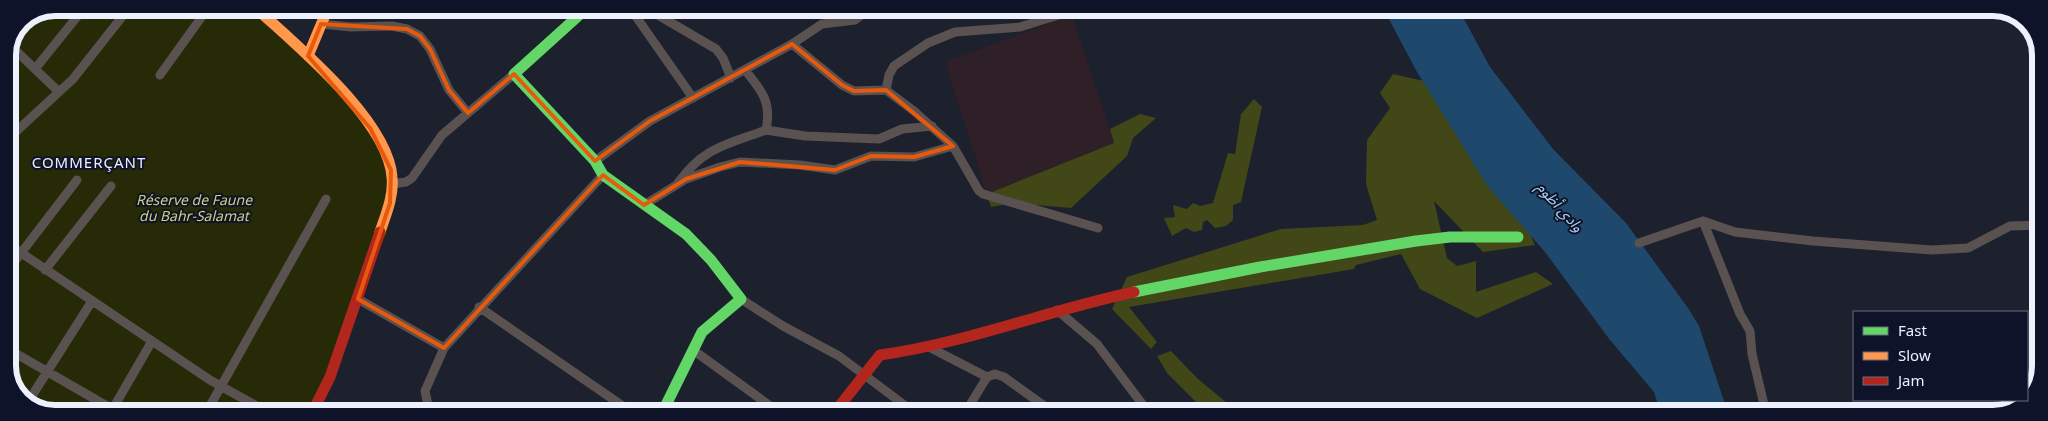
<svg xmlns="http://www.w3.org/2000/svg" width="2048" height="421" font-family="Georgia,'Noto Sans Arabic',serif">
	<rect width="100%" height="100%" fill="#1d202d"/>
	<path fill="#2f1f26" d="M1072,15l42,128 -127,51 -42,-132z"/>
	<path fill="#272a07" d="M55,8h201l96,95 39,67 -3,61 -79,182h-263l-26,-16 -12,-25v-317l14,-34z"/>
	<path fill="#414716" d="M1393,74l31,7 101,142 10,22 -52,7 -49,-51 13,57 10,8 19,-5v31l60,-20 17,12 -76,34 -57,-29 -19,-35 -45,11 -2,4 -225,38 28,35 -6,7 -39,-40 15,-32 154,-48 82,-4 14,-5 -11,-36 1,-44 23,-32 -10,-15z
		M1254,99l8,8 -21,95 -8,3v15l-7,6 -11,2 -8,-8 -4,2 -1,8 -8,2 -8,-4 -14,8 -8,-18 11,-1 -2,-12 14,4 6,-6 7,3 13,-3 15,-50 7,1 6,-40z
		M1140,114l16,4 -23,20 -6,18 -56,52 -58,-5 -22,4 -4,-13 127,-51 -4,-14z
		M1171,351l27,28 41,34h-32l-40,-40 -10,-17z"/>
	<path fill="#1f496c" d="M1383,8h75l32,59 63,82 73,74 62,85 11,18 29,87h-67l-7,-21 -44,-52 -65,-88 -57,-65 -71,-115z"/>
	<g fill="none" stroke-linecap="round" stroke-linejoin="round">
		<path stroke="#595251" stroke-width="9" d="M630,8l63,90
			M646,8l70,41 7,9 8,20
			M321,24l30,3 41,-1 15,3 13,7 10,13 19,41 19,23
			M792,44l50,41 12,6 32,-1 28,21 39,35 26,45 4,3 115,34
			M11,46l48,46
			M35,69l49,-61
			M160,75l48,-67
			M886,90l3,-15 5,-9 34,-23 27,-11 65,-5 61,-19
			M766,130l39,6 74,3 23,-10 30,-3
			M8,139l65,-60 56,-71
			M595,161l55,-40 142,-77 30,-20 33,-4 16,-12
			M678,183c26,-36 48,-38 88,-53 6,-28 -4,-39 -21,-60
			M393,184l13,-2 6,-4 30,-43 72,-61
			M644,205l42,-26 34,-12 20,-5 60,3 35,5 36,-14 43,1 39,-11
			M1703,221l32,11 78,9 119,9 36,-2 42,-22 30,-1
			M1639,243l64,-22 37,93 10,17 2,23 14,59
			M8,244l202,136 59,33
			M8,270l69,-90
			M45,270l66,-84
			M358,299l86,49
			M741,299l42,27 56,30 76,57
			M479,307l154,106
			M1057,310l40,34 52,69
			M927,346l60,31 -22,36
			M8,349l111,64
			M693,350l87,63
			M987,377l8,-3 9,3 50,36
			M28,402l64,-101
			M111,412l41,-71
			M206,413l120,-214
			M437,413l-9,-8 -3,-14 19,-43 159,-173"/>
		<path stroke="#63d668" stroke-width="11" d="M587,8l-73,66 81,87 8,14 83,59 25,26 30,39 -39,33 -40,81
			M1134,292l126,-25 156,-26 34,-4h68"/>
		<path stroke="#ff974d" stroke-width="11" d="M256,8c40,37 132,112 136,169 2,19 -6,37 -12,55
			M308,56l20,-48"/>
		<path stroke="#b3261e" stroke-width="11" d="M312,413l18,-36 50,-145
			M834,413l46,-58c86,-12 169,-45 254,-63"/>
	</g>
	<path fill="none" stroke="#e8590c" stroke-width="4" stroke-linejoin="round" d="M321,24l86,5 13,7 10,13 19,41 19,23 46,-39 81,87 55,-40 142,-77 50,41 12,6 32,-1 67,56 -39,11 -43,-1 -36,14 -95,-8 -54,17 -42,26 -41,-30 -159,173 -86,-49 32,-96 1,-33 -21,-42 -62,-72z"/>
	<g text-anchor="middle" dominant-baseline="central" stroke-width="4" stroke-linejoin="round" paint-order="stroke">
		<g font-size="14" font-style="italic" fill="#c9d37e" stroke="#0e1329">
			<text x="194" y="200">Réserve de Faune<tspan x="194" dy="16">du Bahr-Salamat</tspan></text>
		</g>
		<g font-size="15" letter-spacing="1" fill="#edf1fe" stroke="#0e1329">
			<text x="89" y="163">COMMERÇANT</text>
		</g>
		<g font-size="15" font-style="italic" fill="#a9d1f4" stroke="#0e1329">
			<text transform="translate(1560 207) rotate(48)">وادي أظوم</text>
		</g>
	</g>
	<path d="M0 0H2048V421H0ZM55 16H1993A39 39 0 0 1 2032 55V366A39 39 0 0 1 1993 405H55A39 39 0 0 1 16 366V55A39 39 0 0 1 55 16Z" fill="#0e1329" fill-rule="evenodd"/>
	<path fill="none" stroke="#edf1fe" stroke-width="6" d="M55 16H1993A39 39 0 0 1 2032 55V366A39 39 0 0 1 1993 405H55A39 39 0 0 1 16 366V55A39 39 0 0 1 55 16Z"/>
	<rect x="1853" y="311" width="175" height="90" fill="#0e1329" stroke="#676c7e"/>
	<rect x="1863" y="327" width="25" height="8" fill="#63d668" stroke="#676c7e"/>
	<text x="1898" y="336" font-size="15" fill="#edf1fe">Fast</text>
	<rect x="1863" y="352" width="25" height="8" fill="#ff974d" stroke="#676c7e"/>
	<text x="1898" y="361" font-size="15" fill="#edf1fe">Slow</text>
	<rect x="1863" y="377" width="25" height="8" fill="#b3261e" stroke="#676c7e"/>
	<text x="1898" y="386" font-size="15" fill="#edf1fe">Jam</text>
</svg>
